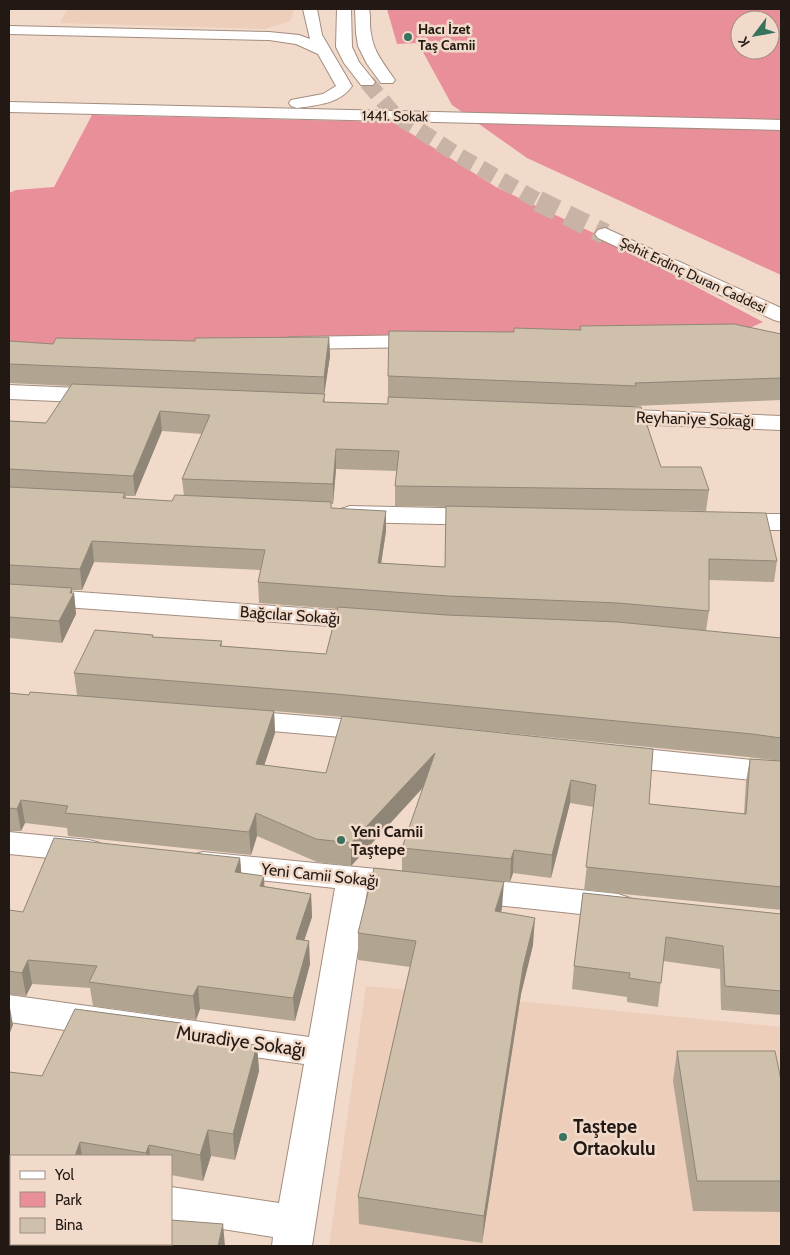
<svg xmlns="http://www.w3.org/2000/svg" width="790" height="1255" font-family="Cabin,sans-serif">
	<rect width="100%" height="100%" fill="#f1daca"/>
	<path fill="#eccebb" d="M67,9h227l-4,12 -25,8 -205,-6z
		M366,986l415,41v219h-452z"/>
	<path fill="#e98f9a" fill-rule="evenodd" d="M387,9h394v266l-254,-117 -75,-53 -34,-62 -21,1zM740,20h30v30h-30z
		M92,115l301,7 103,65 102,48 165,87 -20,9 -734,14v-152l7,-3 38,-3z"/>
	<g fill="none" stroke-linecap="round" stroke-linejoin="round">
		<path stroke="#c8b3a6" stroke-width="16" stroke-dasharray="16 8" stroke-linecap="butt" d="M367,82l27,32 62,40 84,48"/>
		<path stroke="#c8b3a6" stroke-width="21" stroke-dasharray="21 11" stroke-linecap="butt" d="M538,201l67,33"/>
		<g stroke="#a38d7f" stroke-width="2">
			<path id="street" d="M303,9h14l5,26 30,51c-12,18 -35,19 -55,22l-6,-2 -2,-3 2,-3 32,-6 13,-8 -18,-32 -22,-10 -27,-4 -260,-6v-8l260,6 30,3 11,4z
				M425,335l8,1 3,5 -3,5 -8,1 -132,2 -8,-1 -3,-5 3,-5 8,-1z
				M9,385l94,4 8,2 3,5 -3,5 -8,2 -94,-4z
				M608,409l173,7v14l-173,-7 -8,-2 -4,-5 4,-5z
				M350,506l134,3 9,3 4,5 -4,5 -9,3 -134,-3 -9,-3 -4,-5 4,-5z
				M732,514h49v16h-49l-9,-3 -4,-5 4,-5z
				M9,587l362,26 10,2 4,6 -4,6 -10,2 -362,-26z
				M237,710l139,12 11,2 4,7 -4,7 -11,2 -139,-12 -10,-2 -5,-7 5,-7z
				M615,746l166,17v20l-166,-17 -11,-3 -4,-7 4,-7z
				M9,832l80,8 11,3 5,8 -5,8 -11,3 -80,-8z
				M203,852l204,20 12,4 4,8 -4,8 -12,4 -40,-5 -55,355h-40l1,-9 -102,-16v-34l108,16 25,-139 -295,-42v-27l300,42 26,-149 -132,-14 -11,-3 -5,-8 5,-8z
				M467,878l151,16 12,4 5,8 -5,8 -12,4 -151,-16 -12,-4 -5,-8 5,-8z
				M101,1244h40l-1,2h-40z"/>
		</g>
		<g stroke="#a38d7f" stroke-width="2">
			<path id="secondary" d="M337,9h14l1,38 7,15 16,20 -2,3h-12l-17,-22 -8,-16z
				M355,9h14c2,8 0,16 2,24 2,19 14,32 24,47l-2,3h-12l-14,-19 -9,-18 -2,-13z
				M9,102l772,18v10l-772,-18z
				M605,228l176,80v14l-7,-2 -176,-82 -3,-4 3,-4z"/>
		</g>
		<use href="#street" fill="#fff" fill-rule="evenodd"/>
		<use href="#secondary" fill="#fff" fill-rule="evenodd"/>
	</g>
	<path fill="#b1a592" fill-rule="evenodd" d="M580,326l201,8v66l-147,6 27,61 48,23 -3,21 -110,-2 181,52 -3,21 -65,-2v31l-3,20 75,7v123l-33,-4 -331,-33 236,25 -4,55 95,10 2,-33 4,-22 31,2v149l-197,-20 10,-83 -24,-4 -19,75 -38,-5 -3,9 -108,-11v-23l21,-60 -72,78 -34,-4 -60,-26 -6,19 -183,-19 -1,-8 -42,-5 -4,8h-12v-138l20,2h48l-3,-22 79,-36 69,4v5l104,8 11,-45 -78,-6 -1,-21 3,-12 -167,-8 -12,28h-10v3h2l2,21 -14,29 -53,-5v-217l37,2 25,-37 -62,-3v-41l44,2 142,-3 134,-4 1,19 -6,38 1,8 63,2v-28l126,-44 66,-2zM162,431l40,3 -20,45 2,17 -12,5 -46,-2v-3h9zM336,469l61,2 -2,15v20l51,1 -1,60 -64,-4 5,-32 -55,-23v-4h2zM274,711l68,6 -16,56 -62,-8 11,-32z
		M240,858l1,15 23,3v10l47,8 1,23 -8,23 6,24 -15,57 -95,-12 -4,11 -103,-14 -3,-18 -58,-4 -6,12 -17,-1v-85l14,2z
		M583,893l198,21v101l-60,-5 -1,-41 -57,-8 -5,46 -31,-5v-5l-55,-8 2,-23z
		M502,908l-1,4 32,33 -12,49 -39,249 -123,-19 -1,-27 52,-230 -52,-7v-27z
		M75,1009l106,14 1,12 75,10 2,26 -24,89 -24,-4 -8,25 -32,-6v-19h-160v88h47l-1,2h-48v-174l33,4z
		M677,1051l104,29v132l-88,-1 -20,-130z"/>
	<path fill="#908677" d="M329,337l1,19 -6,40v-19z
		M160,411l2,20 -27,65 -2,-20z
		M336,449v20l-3,35v-20z
		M386,511v20l-8,53v-21z
		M92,541l2,21 -12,28 -2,-21z
		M72,588v7l2,-2 2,21 -14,29 -3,-22z
		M274,711l1,22 -18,54 -1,-23z
		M435,753l-1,22 -83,91v-23z
		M571,780l-1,23 -19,75 1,-23z
		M21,800l4,23 -4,8 -4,-22z
		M256,813l1,23 -6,19 -2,-23z
		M9,847l1,9 -1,4z
		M514,850l-1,23 -3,9 1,-23z
		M240,858l2,23 -7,-9z
		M264,876l1,24 -5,-14z
		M504,882l-2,26 -8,30 1,-27z
		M311,894l1,23 -15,45 -1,-23z
		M535,918l-2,27 -12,49 -39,249 2,-27 39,-249z
		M309,941l1,23 -15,57 -2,-23z
		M28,960l4,24 -6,12 -4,-23z
		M198,986l2,23 -4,11 -3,-24z
		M9,1002l4,23 -4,10z
		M181,1023l3,26 -7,-15z
		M257,1045l2,26 -24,89 -2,-26z
		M208,1130l3,26 -8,25 -3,-26z
		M80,1142l2,14h-7z
		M149,1145l1,11h-4v-3z
		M223,1224l2,22h-7z
		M43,1244h15l-1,2h-14z"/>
	<path fill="#cec0aa" stroke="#908677" d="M734,324l47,10v44l-146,5 1,3 -248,-10 1,-45 125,1v-4l67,2 -1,-4z
		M329,337l-5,40 -315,-13v-22l1,-1 43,3 3,-6 139,3v-3z
		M72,384l253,10 -2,8 65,2v-7l253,10 20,60h40l8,23 -314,-4 4,-35 -63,-2 -3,35 -151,-5 28,-64 -50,-4 -27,65 -124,-7v-48l37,2z
		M9,487l116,6 -2,5 49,3 3,-6 156,7v6l55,3 -8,52 67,4 1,-61 320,7 11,48 -68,-2v52l-91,-8 -170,-7 -190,-14 7,-32 -173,-9 -12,28 -71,-4z
		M9,584l63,4 -2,5h4l-15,28 -50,-4z
		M338,607l109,8 171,7 163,16v100l-29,-4 -416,-40 -262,-21 21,-43 58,5 -1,2 70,4 -2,5 106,8z
		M30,692l244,19 -18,53 70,9 16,-57 311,33 -4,55 97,10 4,-55 31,2v126l-195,-20 10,-82 -25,-5 -19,75 -38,-5 -3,9 -109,-11 33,-95 -84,90 -35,-4 -60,-26 -7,19 -184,-19 3,-7 -47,-6 -4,9 -8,-1v-115l20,2z
		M54,838l186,20 -5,14 29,4 -4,10 51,8 -15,45 13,2 -16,57 -95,-12 -5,10 -104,-14 8,-16 -69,-6 -6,13 -13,-2v-61l14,2z
		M374,868l130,14 -9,29 40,7 -12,49 -39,249 -126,-19 58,-256 -58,-8z
		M583,893l198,21v77l-56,-5 -2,-40 -57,-9 -5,46 -32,-5 1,-5 -56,-7z
		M75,1009l106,14 -4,11 80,11 -24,89 -25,-4 -8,25 -51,-10 -3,8 -66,-11 -5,14h-64v88h32v2h-34v-174l33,4z
		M677,1051h98l6,29v101h-84z
		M171,1220l52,4 -5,22h-93v-2h46z"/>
	<g fill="#37735d" stroke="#f1daca" stroke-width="2">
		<circle cx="408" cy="37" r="5"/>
		<circle cx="341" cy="840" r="5"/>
		<circle cx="563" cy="1137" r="5"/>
	</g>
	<g text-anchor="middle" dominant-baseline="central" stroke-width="5" stroke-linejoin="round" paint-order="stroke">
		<g font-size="14" font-weight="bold" fill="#221914" stroke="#f1daca" text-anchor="start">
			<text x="418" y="29">Hacı İzet<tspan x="418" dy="16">Taş Camii</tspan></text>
		</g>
		<g font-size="14" fill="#221914" stroke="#f1daca">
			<text transform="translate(395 116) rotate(1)">1441. Sokak</text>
			<text transform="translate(693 275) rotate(25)">Şehit Erdinç Duran Caddesi</text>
		</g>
		<g font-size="16" fill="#221914" stroke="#f1daca">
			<text transform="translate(695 419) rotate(2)">Reyhaniye Sokağı</text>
			<text transform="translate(290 615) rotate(4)">Bağcılar Sokağı</text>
			<text transform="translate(320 875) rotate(6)">Yeni Camii Sokağı</text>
		</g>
		<g font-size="16" font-weight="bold" fill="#221914" stroke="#f1daca" text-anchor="start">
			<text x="351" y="831">Yeni Camii<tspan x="351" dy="18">Taştepe</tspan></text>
		</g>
		<g font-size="19" fill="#221914" stroke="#f1daca">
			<text transform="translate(241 1041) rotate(8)">Muradiye Sokağı</text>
		</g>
		<g font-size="19" font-weight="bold" fill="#221914" stroke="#f1daca" text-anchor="start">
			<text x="573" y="1126">Taştepe<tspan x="573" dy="22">Ortaokulu</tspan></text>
		</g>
	</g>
	<rect width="790" height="1255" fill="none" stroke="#221914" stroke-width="20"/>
	<rect x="10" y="1155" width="162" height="90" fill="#f1daca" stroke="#9e8d81"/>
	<rect x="20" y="1171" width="25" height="8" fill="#ffffff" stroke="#9e8d81"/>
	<text x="55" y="1180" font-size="15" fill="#221914">Yol</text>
	<rect x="20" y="1192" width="25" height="15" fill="#e98f9a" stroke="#9e8d81"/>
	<text x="55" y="1205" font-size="15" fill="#221914">Park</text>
	<rect x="20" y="1218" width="25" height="15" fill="#cec0aa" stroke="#9e8d81"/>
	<text x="55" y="1230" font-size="15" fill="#221914">Bina</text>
	<g transform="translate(755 35) rotate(238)"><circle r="24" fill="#f1daca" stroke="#9e8d81"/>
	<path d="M0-4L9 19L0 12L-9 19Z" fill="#37735d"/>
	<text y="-8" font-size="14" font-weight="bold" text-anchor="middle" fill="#221914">K</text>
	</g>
</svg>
